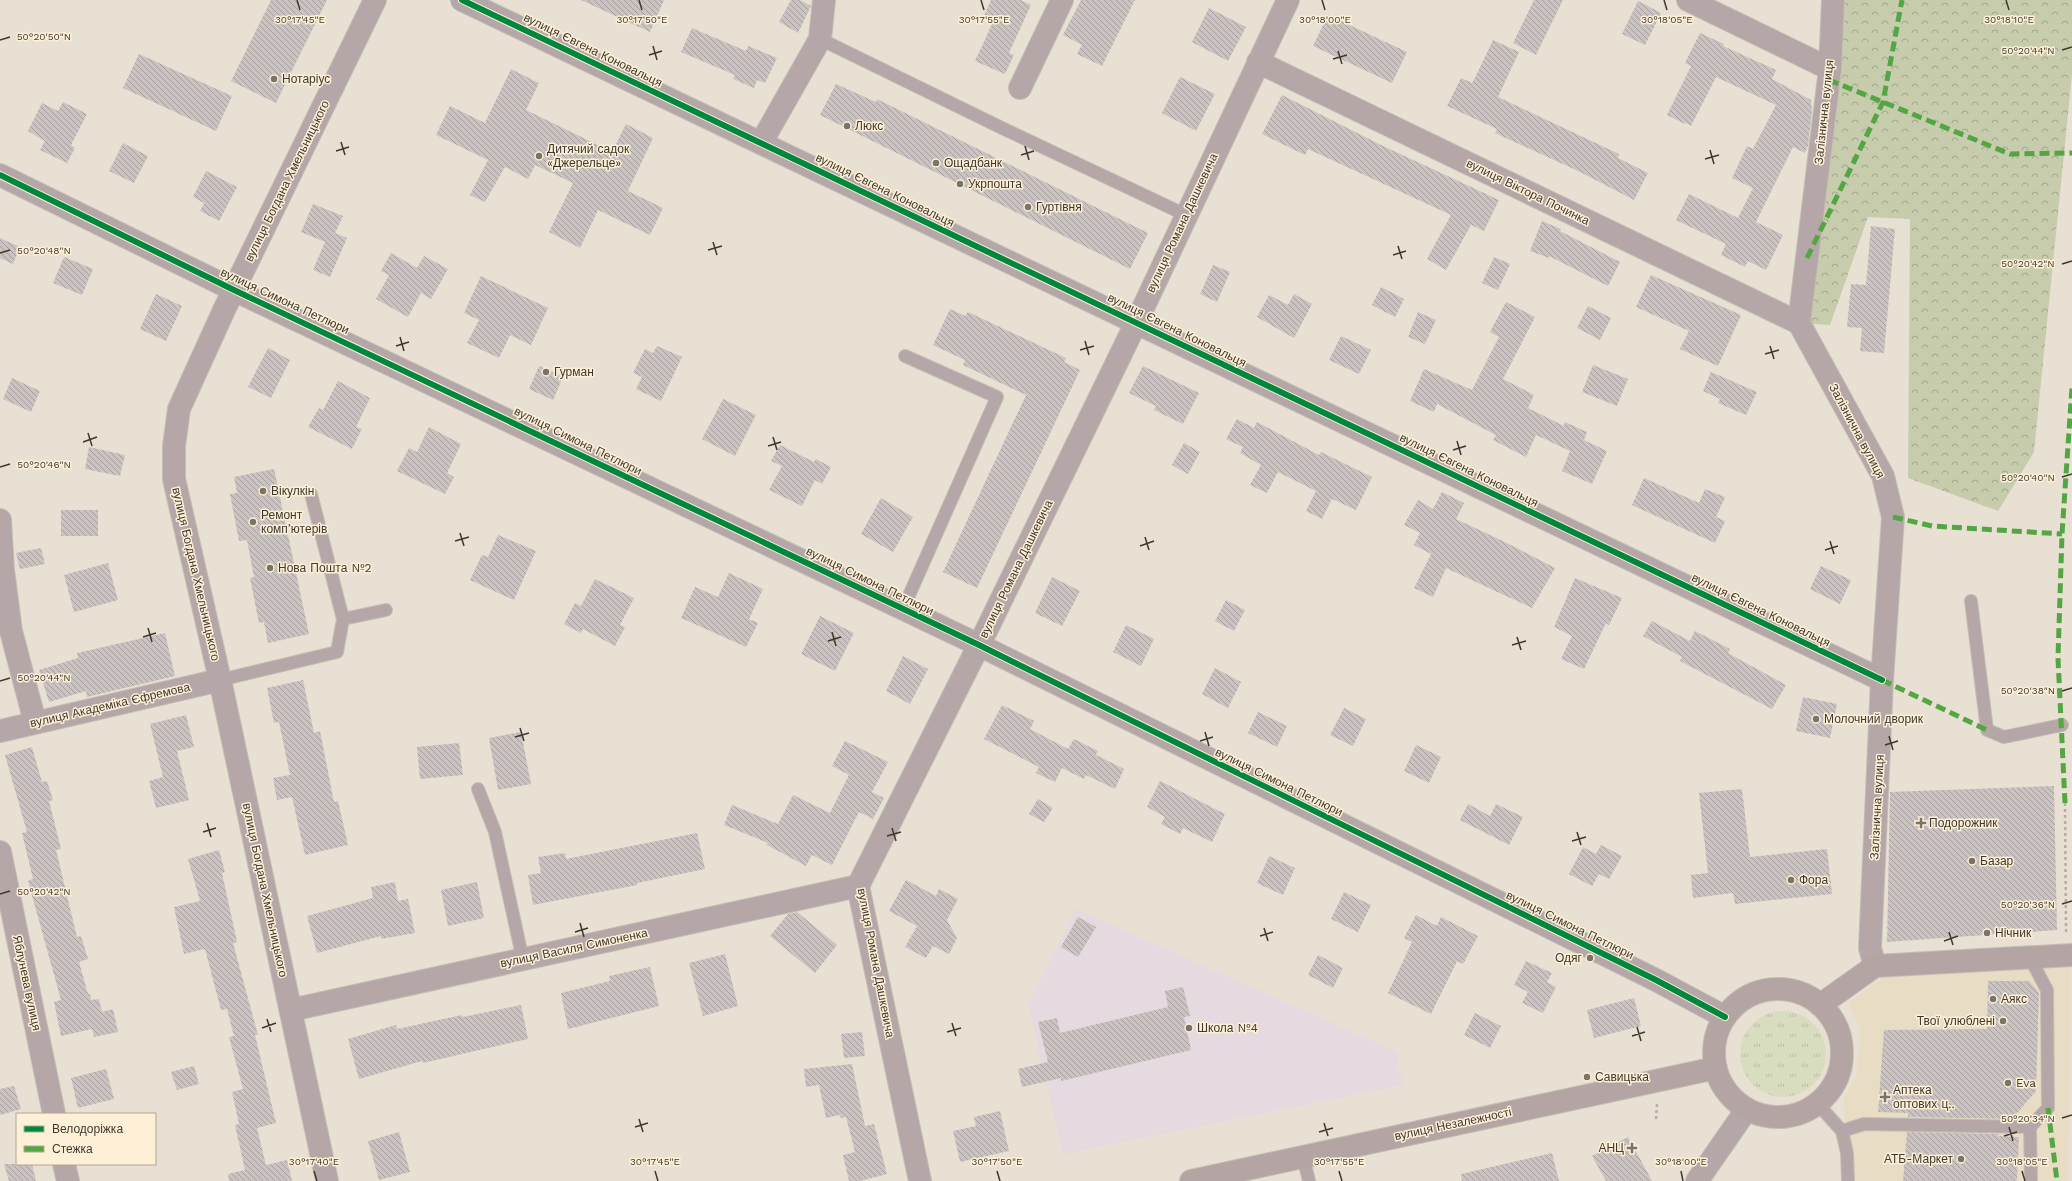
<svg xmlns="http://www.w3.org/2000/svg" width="2072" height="1181" font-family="'Work Sans',sans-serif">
	<defs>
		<pattern id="grass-tufts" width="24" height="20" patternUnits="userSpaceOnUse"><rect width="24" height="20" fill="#d9ddc0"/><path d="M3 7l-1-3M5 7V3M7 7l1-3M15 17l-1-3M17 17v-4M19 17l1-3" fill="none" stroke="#bbbea5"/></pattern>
		<pattern id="forest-crowns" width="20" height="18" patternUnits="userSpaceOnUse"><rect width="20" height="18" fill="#c7ccad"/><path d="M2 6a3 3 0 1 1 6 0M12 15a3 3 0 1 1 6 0" fill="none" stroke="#a3a78d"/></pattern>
		<pattern id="building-back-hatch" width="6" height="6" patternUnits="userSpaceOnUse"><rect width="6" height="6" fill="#cac3c1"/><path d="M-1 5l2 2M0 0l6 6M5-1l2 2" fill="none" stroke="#a59f9d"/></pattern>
	</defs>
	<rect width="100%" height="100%" fill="#e8e0d3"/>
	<path fill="#e9dcc5" d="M2071,965l-3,216h-219l-5,-83 12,-21 5,-45 -12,-29 41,-31z"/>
	<path fill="#e4dae0" d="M1076,909l319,142 8,34 -340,69 -35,-149z"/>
	<path fill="url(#grass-tufts)" d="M1740 1054a43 43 0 1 1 86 0a43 43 0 1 1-86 0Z"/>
	<path fill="url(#forest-crowns)" d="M1832,0h240v74l-38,378 -36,59 -90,-33 2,-259 -42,-2 -38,108 -31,-2z"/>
	<path fill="url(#building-back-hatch)" d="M271,0h56l-51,103 -45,-22z
		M581,0h83l-14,32z
		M791,0h9l11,6 -13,27 -19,-11z
		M991,0h30l10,5 -22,48 5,2 -9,19 -30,-13 18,-39 -10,-4z
		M1081,0h54l-33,66 -25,-12 5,-9 -19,-10z
		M1534,0h29l-27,55 -23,-12z
		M1638,1l23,12 -16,32 -23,-11z
		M1209,8l37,19 -18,34 -36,-19z
		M1328,15l79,37 -15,31 -79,-37z
		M692,28l54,23 2,-5 29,12 -12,25 -8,-3 -3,8 -21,-9 2,-4 -54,-23z
		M1700,33l24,11 -1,2 53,24 -4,9 39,21 1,11 -4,35 -3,7 -12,-6 -37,75 27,13 -17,35 -18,-9 -3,6 -24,-12 5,-11 -50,-24 13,-26 49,24 15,-30 -21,-10 15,-32 6,3 23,-44 -60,-28 -25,49 -5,-3 -1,1 -18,-9 24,-49 -6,-3z
		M1493,40l26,12 -21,45 121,57 -1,4 30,15 -14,27 -56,-29 -83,-38 2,-4 -50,-23 14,-28 11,5 3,-5z
		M139,54l93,42 -16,35 -93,-43z
		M511,69l28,14 -13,27 86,42 14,-28 27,14 -25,53 35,17 -13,27 -52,-25 -18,38 -31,-16 24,-49 -38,-18 -7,14 -23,-12 -20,35 -15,-7 18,-35 -52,-25 14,-29 35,17z
		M1180,77l35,17 -19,37 -34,-18z
		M836,84l40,18 1,-3 271,134 -18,36 -310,-154z
		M1282,95l99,50 118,55 -15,31 -13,-6 -25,45 -19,-11 24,-44 -143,-66 -3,6 -43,-21z
		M63,102l24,12 -16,31 4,3 -8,15 -27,-13 5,-9 -17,-10 14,-28 16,8z
		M123,143l25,13 -14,27 -25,-12z
		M206,171l31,16 -18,34 -19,-10 4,-8 -11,-6z
		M313,204l30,12 -8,17 12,5 -17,39 -17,-7 12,-28 -24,-10z
		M1542,221l19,8 -1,2 60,31 -12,24 -59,-30v2l-19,-7z
		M1871,226l24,3 -11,124 -24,-2 2,-23 -15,-1 4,-43 15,1z
		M0,238l20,9 -7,17 -13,-6z
		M391,253l26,15 7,-12 24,13 -17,30 -10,-6 -13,24 -32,-18 13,-24 -8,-4z
		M64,257l29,12 -11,26 -29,-12z
		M1494,257l16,7 -12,26 -16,-7z
		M1213,265l17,7 -13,30 -17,-8z
		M1651,275l90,40 -23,51 -38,-17 9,-18 -53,-24z
		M481,276l67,32 -17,37 -21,-10 -11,23 -32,-15 12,-23 -15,-7z
		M1381,287l23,12 -9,18 -23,-12z
		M156,294l26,12 -16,35 -26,-12z
		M1294,294l18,10 -18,34 -37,-21 12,-22 19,10z
		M1506,302l29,15 -32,62 31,16 -6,13 36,18 1,-4 22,10 -3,8 23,11 -15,33 -30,-13 8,-20 -34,-16 -10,22 -33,-17 3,-5 -59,-31 -3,8 -24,-11 14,-32 48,21 27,-53 -9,-5z
		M1588,306l23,12 -11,22 -23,-12z
		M950,309l15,7 3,-4 98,46 -2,4 16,8 -103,218 -34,-16 83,-177 -63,-30 2,-5 -32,-15z
		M1418,312l18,8 -11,24 -17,-7z
		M1341,336l30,14 -12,24 -30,-14z
		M657,346l25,11 -21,44 -25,-12 6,-12 -9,-4 12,-24 8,4z
		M268,348l22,12 -19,38 -23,-11z
		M1593,365l35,14 -11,27 -35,-14z
		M539,366l24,11 -10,23 -24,-11z
		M1143,366l56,27 -16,31 -29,-14 2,-4 -27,-13z
		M1711,372l46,20 -11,23 -28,-12 2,-4 -17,-8z
		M12,378l28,13 -9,21 -28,-13z
		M338,381l32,17 -14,29 6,2 -10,20 -44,-22 11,-19 4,2z
		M723,399l33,16 -21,41 -33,-17z
		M1237,419l17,9 3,-6 62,33 2,-3 51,25 -16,33 -24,-11 -10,20 -16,-8 10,-20 -38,-19 -11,21 -17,-8 11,-20 -21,-12 3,-6 -17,-8z
		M429,427l32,17 -14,29 7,4 -9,17 -48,-23 12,-23 8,4z
		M1184,443l16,9 -12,22 -16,-9z
		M780,445l34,17 2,-3 15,8 -9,17 -7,-4 -13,26 -33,-16 13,-24 -11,-5z
		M89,447l36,8 -5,21 -35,-7z
		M274,469l35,165 -41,9 -4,-21 -5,1 -9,-45 4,-1 -7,-37 -8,1 -9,-47 7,-1 -3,-16z
		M1644,478l55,25 6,-14 20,8 -9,20 9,4 -10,22 -83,-38z
		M1442,492l22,11 -8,16 51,24 48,25 -23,40 -86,-40 -13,29 -19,-9 17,-34 -17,-9 6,-12 -16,-8 14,-25 15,9z
		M881,498l32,19 -20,35 -32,-18z
		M61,510h37v26h-37z
		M498,535l38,16 -22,49 -44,-20 12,-25 6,2z
		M41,548l4,16 -25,5 -4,-16z
		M108,563l10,37 -44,12 -10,-37z
		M1821,566l30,14 -11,24 -30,-15z
		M729,573l34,16 -14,30 9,4 -12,24 -65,-29 14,-31 23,10z
		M1052,577l28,14 -18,35 -27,-13z
		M1575,578l47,20 -13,27 -3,-2 -22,46 -23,-10 11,-23 -18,-9z
		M595,579l39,19 -14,27 5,2 -10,19 -32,-17 -2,4 -17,-9 11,-21 6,3z
		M1226,600l19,10 -11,21 -19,-10z
		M820,616l34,17 -19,38 -34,-17z
		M1652,621l38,20 5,-10 35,18 -2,4 58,32 -14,24 -92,-48 2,-4 -39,-21z
		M1126,625l28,14 -13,27 -28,-14z
		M165,633l10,43 -88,21 -1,-6 -37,11 -10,-32 39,-12 -1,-5z
		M903,656l25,13 -18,35 -24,-13z
		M1215,668l26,14 -13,26 -26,-14z
		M303,680l11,53 6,-2 14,71 4,-1 10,44 -43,10 -13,-58 -15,3 -4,-22 17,-3 -11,-53 -5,1 -7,-35z
		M1803,697l34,7 -7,34 -34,-7z
		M1002,705l32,16 -4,8 38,20 6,-10 24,12 -2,4 28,14 -9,20 -29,-14 -2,4 -22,-11 -7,14 -19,-9 3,-6 -55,-28z
		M1344,708l22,11 -13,27 -23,-11z
		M1258,712l29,14 -10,21 -29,-14z
		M186,715l8,32 -17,4 12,49 -33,8 -7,-27 14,-4 -13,-53z
		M521,732l10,52 -33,6 -9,-52z
		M845,741l43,21 -16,30 12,6 -11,21 -14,-7 -27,53 -20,-10 -6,11 -39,-21 1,-2 -44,-18 8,-20 46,19 15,-29 37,18 19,-38 -17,-9z
		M459,743l4,32 -43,4 -3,-32z
		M1416,745l25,12 -12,26 -25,-12z
		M32,747l10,35 5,-1 6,19 -4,1 12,48 -5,1 21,87 4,-1 7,23 -9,3 9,32h2l1,6 8,-1 3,13 11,-3 5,23 -24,5 -2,-8 -31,7 -7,-34 7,-2 -33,-119 5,-2 -11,-46 5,-1 -22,-77z
		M1160,781l65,33 -13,28 -29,-14 -3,6 -19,-10 4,-7 -18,-10z
		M2054,786l3,144 -170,12 3,-150z
		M1742,789l8,68 77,-8 5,45 -97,10 -2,-11 -40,5 -2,-23 17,-2 -9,-80z
		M1038,799l15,9 -9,14 -15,-8z
		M1468,804l22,12 6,-12 27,13 -14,28 -49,-25z
		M697,833l8,36 -68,14v2l-104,20 -5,-30 13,-2 -3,-16 27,-4 1,6z
		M1601,845l21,11 -13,23 -10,-5 -7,12 -23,-12 14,-27 13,7z
		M219,850l6,22 -3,1 15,69 -4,1 25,92h-3l21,88 -19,5 9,37 21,-5 5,21h-63l-1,-7 17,-4 -10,-45 4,-1 -7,-32 11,-3 -14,-52 5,-1 -7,-27 -6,1 -16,-61 -21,5 -10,-47 26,-6 -12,-42z
		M1269,856l26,12 -12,27 -26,-12z
		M906,880l30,16 3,-7 19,10 -11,21 10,18 -8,16 -16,-8 -7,12 -21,-11 12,-21 -28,-15z
		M395,882l3,19 10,-2 7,34 -34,6v-3l-64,17 -10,-37 66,-18 -2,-11z
		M477,882l7,36 -36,8 -7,-36z
		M1344,892l27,13 -13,27 -27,-13z
		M797,912l40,33 -22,28 -45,-37 18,-22z
		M1416,915l21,11 4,-9 37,19 -15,28 -6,-3 -26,53 -43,-21 24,-51 -8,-4z
		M1078,917l18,10 -18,30 -17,-10z
		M725,954l13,52 -35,10 -14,-53z
		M1318,955l25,13 -10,20 -25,-13z
		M1526,961l26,12 -5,9 9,5 -13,26 -21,-10 6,-11 -14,-7z
		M650,967l9,39 -91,23 -7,-36 49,-12 -1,-5z
		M1988,981h41l10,12 -3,98 -24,28 -104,-2v-4l-30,-1 6,-82 103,-1z
		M1183,987l7,29 -6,1 7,33 -130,31v-3l-39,9 -4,-18 30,-7 -10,-40 19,-4 3,15 108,-26 -3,-16z
		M1634,998l7,28 -47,12 -7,-28z
		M521,1005l7,34 -105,24 -1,-2 -63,18 -11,-40 48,-14 1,4 65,-14 1,2z
		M1475,1013l26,13 -11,22 -26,-13z
		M862,1032l3,24 -21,2 -3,-24z
		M852,1064l13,62 9,-2 13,50 -27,7h-11l-6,-26 12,-3 -9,-35 -5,1 -1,-3 -14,3 -7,-33 -13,2 -2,-18z
		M194,1066l5,18 -22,6 -6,-18z
		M106,1069l8,30 -36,9 -7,-30z
		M14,1086l7,23 -21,6v-26z
		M1000,1111l9,40 -49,11 -7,-31 23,-5 -2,-9z
		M399,1132l11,40 -31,8 -11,-39z
		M1907,1132l92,2 -2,2 22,1 -2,44h-114z
		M1628,1137l24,44h-46l-14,-25z
		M1552,1153l7,28h-97l-1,-7z
		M4,1164h28l4,17h-27z"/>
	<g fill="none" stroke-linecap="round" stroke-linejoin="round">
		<g stroke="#c4beb4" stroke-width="14">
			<path id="service" d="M820,39l182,89 184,87
				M311,494l32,125
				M1971,601l16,129 17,7 58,-12
				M903,609l94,-212 -92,-41
				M220,680l117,-28 6,-33 43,-9
				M478,789l17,43 28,128
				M2029,956l18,34 1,118 -18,19
				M1817,1103l25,28 5,22 1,28
				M1842,1131l22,-7 166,3 1,54
				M1303,1156l6,25"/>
		</g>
		<g stroke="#c4beb4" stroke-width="24">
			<path id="minor" d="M462,0l1420,680
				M1688,0l142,69
				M1833,0l-3,69 -31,254 84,153 10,41 -11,163 -12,268 5,18
				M1258,62l541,261
				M1020,88l42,-88
				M761,143l59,-104 4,-39
				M0,175l234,115 745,355 677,335 69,37
				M0,520l3,50 8,61 24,91
				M0,731l220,-51
				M0,852l54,262
				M291,1010l567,-124
				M64,1164l4,17
				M327,1181l-107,-501 -46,-201v-33l5,-37 45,-99 151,-310
				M920,1181l-62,-295 131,-261 147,-302 152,-323
				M1697,1181l50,-72"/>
		</g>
		<g stroke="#c4beb4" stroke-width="24">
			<path id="secondary" d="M1714 1053a64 64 0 1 1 128 0a64 64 0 1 1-128 0Z
				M1820,1005l55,-39 197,-11
				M1191,1181l525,-113"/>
		</g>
		<path stroke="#b7aca9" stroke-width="2.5" stroke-dasharray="3 3" stroke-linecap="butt" d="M2065,803l1,130
			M1656,1119l1,-15"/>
		<use href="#service" stroke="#b5a7a7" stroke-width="12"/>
		<use href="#minor" stroke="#b5a7a7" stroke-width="22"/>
		<use href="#secondary" stroke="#b4a4a3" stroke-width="22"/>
		<path stroke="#54a643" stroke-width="5" stroke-dasharray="10 5" stroke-linecap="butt" d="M1829,80l181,74 62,-1
			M1807,258l76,-156 19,-102
			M1893,517l39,9 130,8
			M1882,680l105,50
			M2065,803l-7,-145 4,-124 10,-147
			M2048,1108l9,73"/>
		<g stroke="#fef0d7" stroke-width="8">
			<path id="cycleway" d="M462,0l1420,680
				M0,175l234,115 745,355 677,335 69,37"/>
		</g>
		<use href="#cycleway" stroke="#00873e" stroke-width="6"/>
	</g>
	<path fill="none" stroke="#3e382f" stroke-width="1.5" d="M297,0l3,10M639,0l3,10M981,0l3,10M1322,0l3,10M1664,0l3,10M2006,0l3,10M0,40l10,-3M653,46l4,14M2062,50l10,-3M1338,51l4,13M649,55l13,-4M1333,59l14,-4M341,142l4,13M1025,146l4,14M1710,150l4,14M336,151l13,-4M1021,155l13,-4M1705,159l14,-4M713,242l4,13M1398,246l4,13M708,250l14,-4M0,253l10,-3M1393,255l13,-4M2062,264l10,-3M400,337l4,14M1085,341l4,14M396,346l13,-4M1770,346l4,13M1080,350l14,-4M1765,354l14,-4M88,433l4,13M773,437l4,13M1457,441l4,14M83,442l14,-5M768,446l13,-4M1453,450l13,-4M0,467l10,-3M2062,477l10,-3M460,533l4,13M1145,537l4,13M455,541l14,-4M1830,541l4,13M1140,546l14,-5M1825,550l13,-4M148,628l4,14M832,632l4,14M143,637l13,-4M1517,637l4,13M828,641l13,-4M1512,645l14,-4M0,681l10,-3M2062,691l10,-3M520,728l4,13M1205,732l4,14M1889,736l4,14M515,737l14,-4M1200,741l13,-4M1885,745l13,-4M207,823l4,14M892,828l4,13M203,832l13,-4M1577,832l4,13M887,836l14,-4M1572,841l14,-4M0,894l10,-3M2062,904l10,-3M580,923l4,14M1264,928l4,13M575,932l13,-4M1949,932l4,13M1260,936l13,-4M1944,941l14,-5M267,1019l4,13M952,1023l4,13M1637,1027l4,14M262,1028l14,-5M947,1032l14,-4M1632,1036l13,-4M2062,1118l10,-3M639,1119l4,13M1324,1123l4,13M635,1127l13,-4M2009,1127l4,14M1319,1132l14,-4M2004,1136l13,-4M314,1171l3,10M655,1171l3,10M997,1171l3,10M1339,1171l3,10M1681,1171l2,10M2022,1171l3,10"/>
	<g fill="#7a7368" stroke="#fef0d7" stroke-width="1.5">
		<circle cx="274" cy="79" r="4"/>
		<circle cx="847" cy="126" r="4"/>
		<circle cx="539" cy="156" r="4"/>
		<circle cx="936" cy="163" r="4"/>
		<circle cx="960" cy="184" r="4"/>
		<circle cx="1028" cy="207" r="4"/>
		<circle cx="546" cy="372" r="4"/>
		<circle cx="263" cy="491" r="4"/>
		<circle cx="253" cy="522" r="4"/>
		<circle cx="270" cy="568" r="4"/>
		<circle cx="1816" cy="719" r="4"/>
		<path d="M1919 817h4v4h4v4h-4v4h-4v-4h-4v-4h4z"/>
		<circle cx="1972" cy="861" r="4"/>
		<circle cx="1791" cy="880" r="4"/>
		<circle cx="1987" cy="933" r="4"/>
		<circle cx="1590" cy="958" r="4"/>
		<circle cx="1993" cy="999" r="4"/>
		<circle cx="2003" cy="1021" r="4"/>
		<circle cx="1189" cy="1028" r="4"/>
		<circle cx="1587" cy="1077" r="4"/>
		<circle cx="2008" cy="1083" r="4"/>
		<path d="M1883 1091h4v4h4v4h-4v4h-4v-4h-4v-4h4z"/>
		<path d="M1630 1142h4v4h4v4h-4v4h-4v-4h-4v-4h4z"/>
		<circle cx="1961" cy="1159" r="4"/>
	</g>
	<g text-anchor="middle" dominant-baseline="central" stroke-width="3" stroke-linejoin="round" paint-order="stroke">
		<g font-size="12" fill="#3e382f" stroke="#fef0d7">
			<text transform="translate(593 50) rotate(26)">вулиця Євгена Коновальця</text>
			<text transform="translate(1824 112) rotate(-84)">Залізнична вулиця</text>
			<text transform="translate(287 181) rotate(-64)">вулиця Богдана Хмельницького</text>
			<text transform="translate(885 190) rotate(26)">вулиця Євгена Коновальця</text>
			<text transform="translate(1528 192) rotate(26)">вулиця Віктора Починка</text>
			<text transform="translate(1182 223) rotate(-65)">вулиця Романа Дашкевича</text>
			<text transform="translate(285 301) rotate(25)">вулиця Симона Петлюри</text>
			<text transform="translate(1177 330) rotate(26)">вулиця Євгена Коновальця</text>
			<text transform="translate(1857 431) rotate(62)">Залізнична вулиця</text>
			<text transform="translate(578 441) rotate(26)">вулиця Симона Петлюри</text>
			<text transform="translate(1469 470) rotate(26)">вулиця Євгена Коновальця</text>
			<text transform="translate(1016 569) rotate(-64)">вулиця Романа Дашкевича</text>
			<text transform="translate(196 574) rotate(77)">вулиця Богдана Хмельницького</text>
			<text transform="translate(870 581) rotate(26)">вулиця Симона Петлюри</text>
			<text transform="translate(1761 610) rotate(26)">вулиця Євгена Коновальця</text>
			<text transform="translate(110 705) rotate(-13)">вулиця Академіка Єфремова</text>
			<text transform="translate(1279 782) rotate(26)">вулиця Симона Петлюри</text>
			<text transform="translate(1877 807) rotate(-87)">Залізнична вулиця</text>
			<text transform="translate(265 890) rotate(78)">вулиця Богдана Хмельницького</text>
			<text transform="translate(1570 925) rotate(26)">вулиця Симона Петлюри</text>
			<text transform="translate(574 948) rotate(-12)">вулиця Василя Симоненка</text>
			<text transform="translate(876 963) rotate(79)">вулиця Романа Дашкевича</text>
			<text transform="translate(27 983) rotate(78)">Яблунева вулиця</text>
			<text transform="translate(1453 1124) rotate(-12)">вулиця Незалежності</text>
		</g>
		<g font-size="12" fill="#3e382f" stroke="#fef0d7" text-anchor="start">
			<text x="282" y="79">Нотаріус</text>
			<text x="855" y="126">Люкс</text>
			<text x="547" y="149">Дитячий садок<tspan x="547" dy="14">«Джерельце»</tspan></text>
			<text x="944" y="163">Ощадбанк</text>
			<text x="968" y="184">Укрпошта</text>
			<text x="1036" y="207">Гуртівня</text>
			<text x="554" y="372">Гурман</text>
			<text x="271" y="491">Вікулкін</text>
			<text x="261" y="515">Ремонт<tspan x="261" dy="14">комп’ютерів</tspan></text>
			<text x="278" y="568">Нова Пошта №2</text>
			<text x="1824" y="719">Молочний дворик</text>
			<text x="1929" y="823">Подорожник</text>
			<text x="1980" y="861">Базар</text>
			<text x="1799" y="880">Фора</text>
			<text x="1995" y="933">Нічник</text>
			<text x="1582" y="958" text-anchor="end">Одяг</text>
			<text x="2001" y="999">Аякс</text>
			<text x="1995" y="1021" text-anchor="end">Твої улюблені</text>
			<text x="1197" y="1028">Школа №4</text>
			<text x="1595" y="1077">Савицька</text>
			<text x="2016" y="1083">Eva</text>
			<text x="1893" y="1090">Аптека<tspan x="1893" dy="14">оптових ц‥</tspan></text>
			<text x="1624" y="1148" text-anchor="end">АНЦ</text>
			<text x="1953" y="1159" text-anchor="end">АТБ-Маркет</text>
		</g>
	</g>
	<g font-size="10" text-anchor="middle" fill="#3e382f" stroke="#fef0d7" stroke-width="3" stroke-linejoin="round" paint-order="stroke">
		<text x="300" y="23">30°17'45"E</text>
		<text x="642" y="23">30°17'50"E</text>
		<text x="984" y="23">30°17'55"E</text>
		<text x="1325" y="23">30°18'00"E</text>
		<text x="1667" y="23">30°18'05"E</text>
		<text x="2009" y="23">30°18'10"E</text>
		<text x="44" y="40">50°20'50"N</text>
		<text x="2028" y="54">50°20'44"N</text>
		<text x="44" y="254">50°20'48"N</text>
		<text x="2028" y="267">50°20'42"N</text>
		<text x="44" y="468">50°20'46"N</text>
		<text x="2028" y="481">50°20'40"N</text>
		<text x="44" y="681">50°20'44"N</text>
		<text x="2028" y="694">50°20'38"N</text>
		<text x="44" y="895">50°20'42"N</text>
		<text x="2028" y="908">50°20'36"N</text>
		<text x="2028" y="1122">50°20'34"N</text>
		<text x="314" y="1165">30°17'40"E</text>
		<text x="655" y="1165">30°17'45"E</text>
		<text x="997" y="1165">30°17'50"E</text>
		<text x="1339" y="1165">30°17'55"E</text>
		<text x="1681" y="1165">30°18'00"E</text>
		<text x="2022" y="1165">30°18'05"E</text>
	</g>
	<rect x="16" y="1113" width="140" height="52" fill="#fef0d7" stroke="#b1a694"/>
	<rect x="24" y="1126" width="20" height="6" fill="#00873e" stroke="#b1a694"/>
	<text x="52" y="1133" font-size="12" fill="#3e382f">Велодоріжка</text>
	<rect x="24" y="1146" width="20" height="6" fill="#54a643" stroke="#b1a694"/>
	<text x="52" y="1153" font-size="12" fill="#3e382f">Стежка</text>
</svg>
